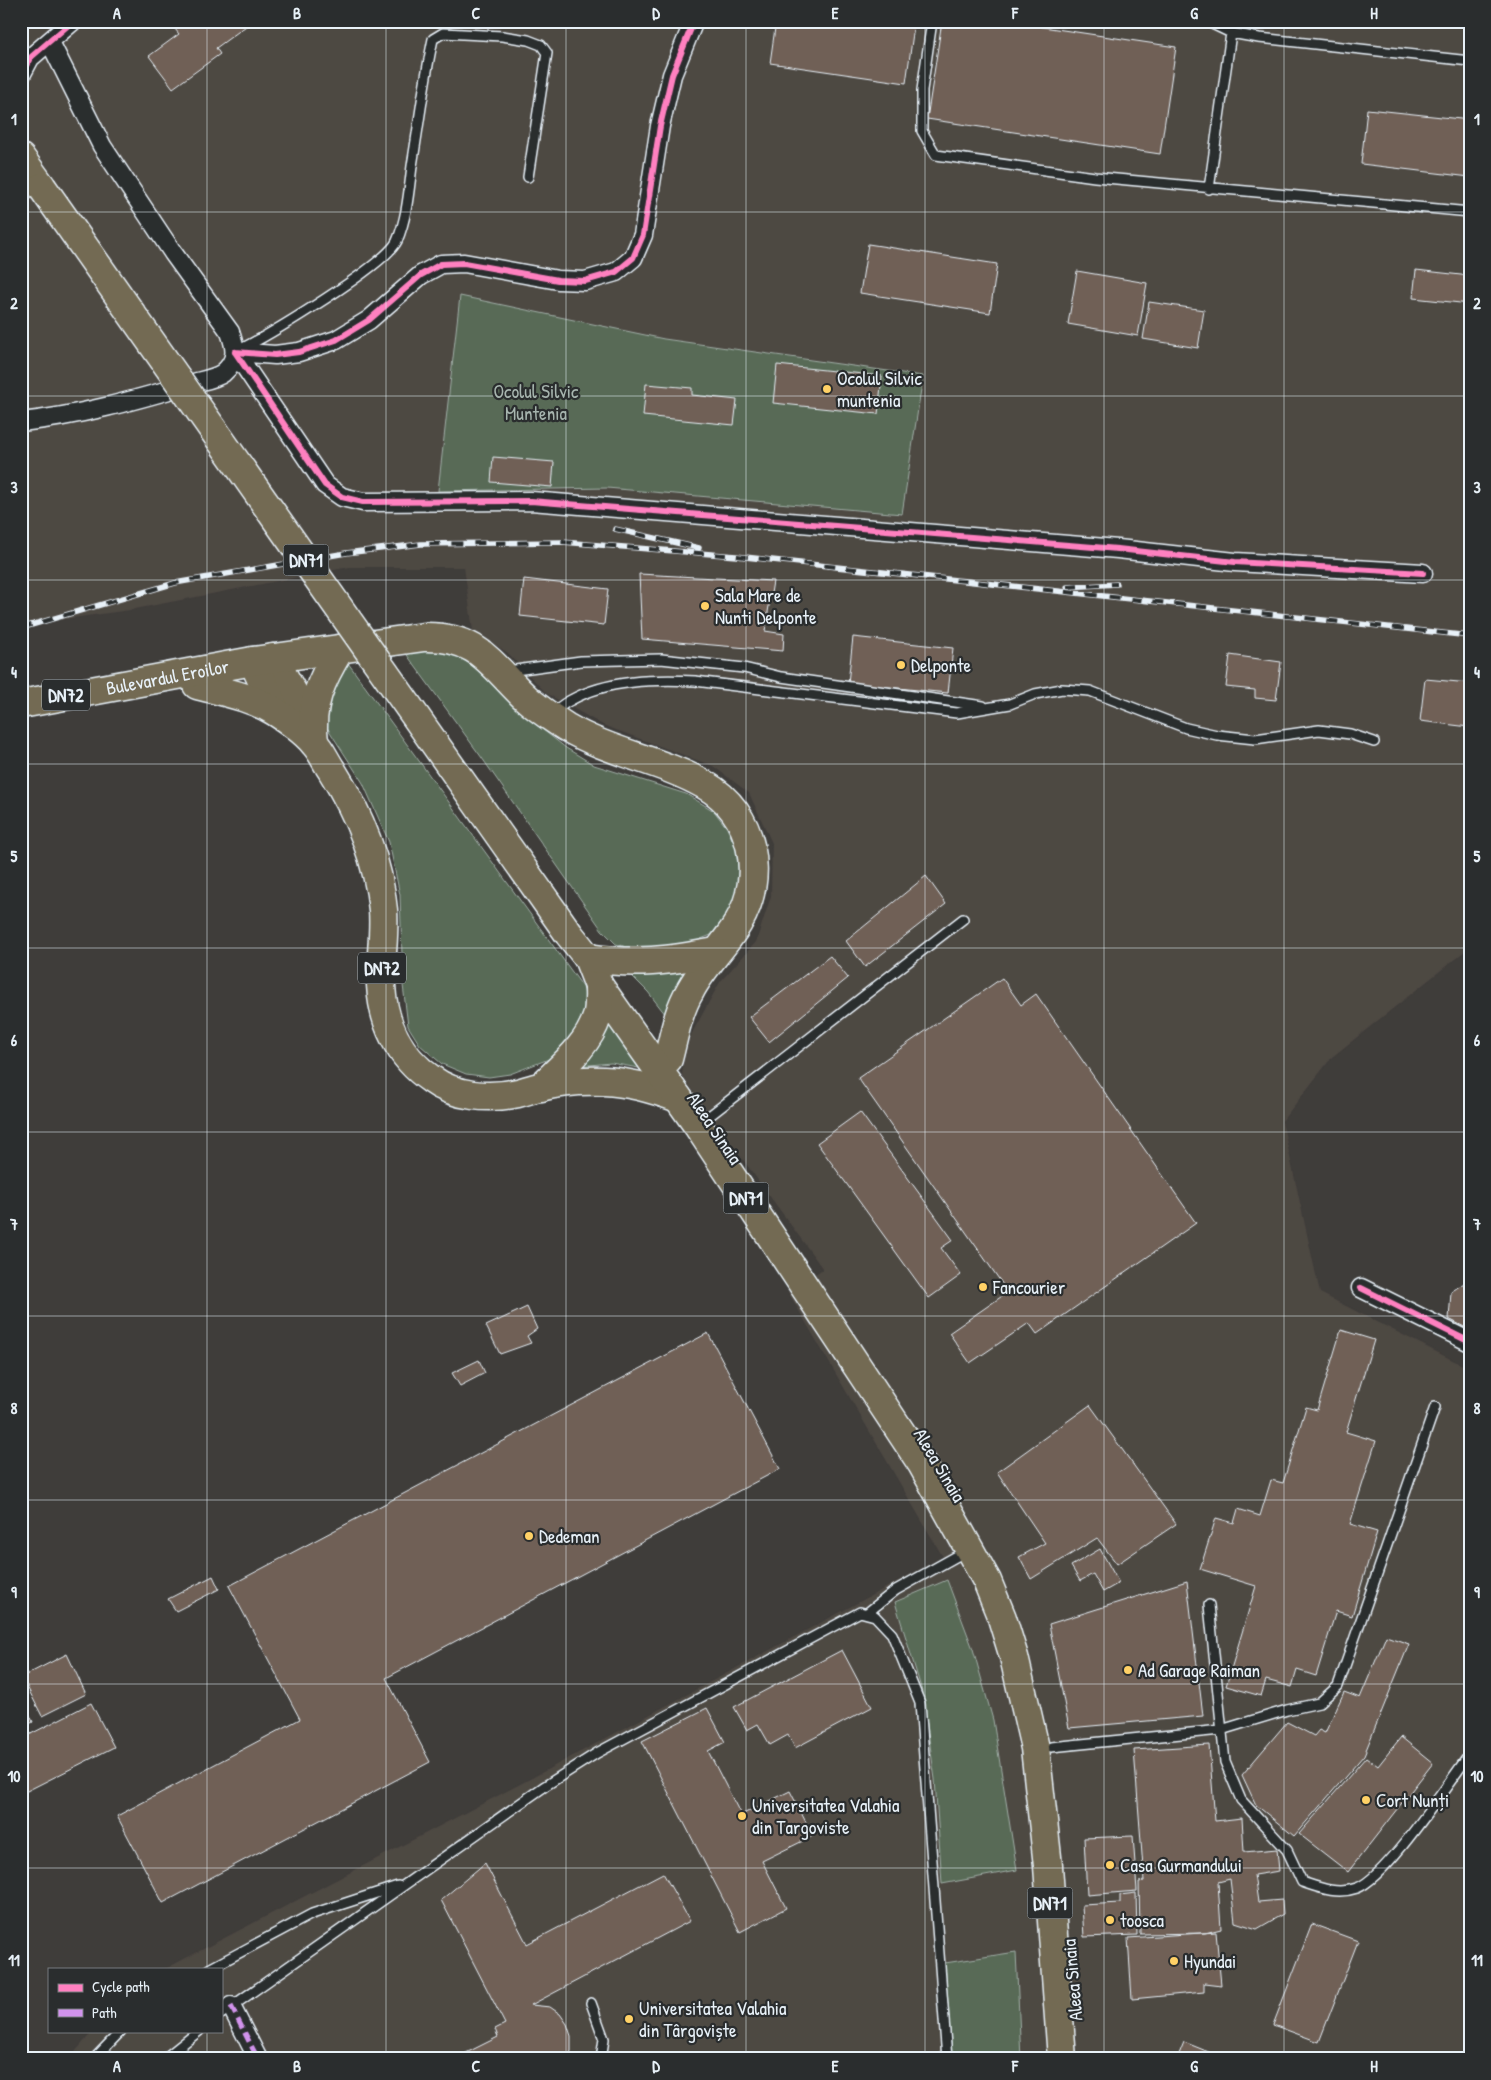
<svg xmlns="http://www.w3.org/2000/svg" width="1491" height="2080" font-family="'Patrick Hand',sans-serif">
	<rect width="100%" height="100%" fill="#3f3d3a"/>
	<filter id="ink" filterUnits="userSpaceOnUse"><feTurbulence type="fractalNoise" baseFrequency=".02" numOctaves="2"/><feDisplacementMap in="SourceGraphic" scale="10" xChannelSelector="R" yChannelSelector="G"/><feConvolveMatrix kernelMatrix="1 2 1 2 8 2 1 2 1" color-interpolation-filters="sRGB"/></filter>
	<g filter="url(#ink)">
		<path fill="#4e4843" d="M21,21h1449v926l-138,110 -50,64 38,172 150,76v690h-1401l24,-28h128v-62h-56l365,-190 413,-222 -155,-265 35,-23 -141,-193 2,-22 7,-19 29,-53 36,-40 15,-46 1,-53 -23,-50 -36,-27 -110,-41 -57,-32 -38,-40 -35,-22 -9,-64h-115l-219,43 -109,15z"/>
		<path fill="#586b56" stroke="#a0aea7" d="M460,296l204,43 259,37 -21,138 -295,-26 -169,3z
			M418,650l30,1 25,15 51,49 42,33 28,17 92,29 28,17 13,17 9,20 3,25 -6,33 -22,29 -33,13 -38,3 -24,-7 -14,-14 -120,-172 -75,-103z
			M348,663l235,324 5,20 -4,16 -30,34 -44,17 -21,3 -23,-3 -24,-10 -22,-19 -12,-19 -5,-41 -3,-90 -11,-53 -26,-59 -42,-65 9,-41z
			M695,967l-26,52 -21,-27 -19,-19z
			M606,1022l38,47 -33,-6 -33,3z
			M947,1580l26,69 20,71 24,150 -75,14 -7,-105 -13,-88 -27,-89z
			M1016,1952l5,107h-69l-7,-96z"/>
		<path fill="#706157" stroke="#e8f1f8" d="M184,21h69l-37,27 4,6 -47,34 -24,-32 30,-22 -4,-5z
			M466,21h31l-1,5z
			M776,21h107l31,5 -8,57 -136,-20z
			M942,21h61l173,26 -16,107 -233,-35z
			M1367,109l103,11v57l-109,-13z
			M868,244l129,20 -7,49 -130,-20z
			M1416,270l54,6v28l-57,-6z
			M1077,271l70,12 -9,53 -70,-12z
			M1149,302l55,8 -6,38 -55,-9z
			M777,365l105,11 -4,38 -105,-11z
			M646,384l46,4v7l45,5 -3,25 -91,-9z
			M493,457l61,5 -2,25 -61,-5z
			M639,574l134,7 -8,50 19,3 -1,17 -141,-12z
			M524,579l84,10 -4,36 -84,-9z
			M853,637l100,11 -5,45 -100,-10z
			M1230,655l51,7 -5,38 -21,-2v-8l-29,-3z
			M1425,679l45,4 -1,44 -49,-6z
			M926,876l20,28 -81,63 -19,-26z
			M830,956l18,22 -79,64 -20,-25z
			M1002,978l19,27 15,-11 160,229 -159,111 -8,-11 -59,40 -21,-30 59,-41 -150,-214z
			M860,1112l93,128 -12,8 20,27 -32,23 -112,-155z
			M1470,1279v51l-21,-11 2,-27z
			M527,1307l10,22 -10,7 4,7 -31,11 -14,-28z
			M1341,1330l33,10 -28,92 30,9 -26,83 27,8 -25,84 -16,-5 -20,65 -19,-6 -5,17 -26,-7 -5,16 -35,-10 30,-100 -56,-17 16,-51 18,5 4,-14 22,7 11,-36 12,3 23,-76 11,3z
			M708,1333l72,136 -394,209 44,84 -267,141 -46,-87 183,-97 -71,-133z
			M479,1360l6,13 -25,13 -8,-13z
			M1090,1405l86,119 -59,40 -20,-26 -66,41 -12,-22 26,-14 -48,-71z
			M1100,1549l19,34 -16,9 -10,-18 -13,7 -9,-15z
			M213,1576l6,13 -43,22 -8,-12z
			M1187,1581l16,135 -134,12 -20,-104z
			M1386,1636l23,8 -45,111 -70,81 -38,-31 -14,-30 45,-53 27,14 5,-6 6,3 19,-41 16,6z
			M842,1650l30,57 -77,41 -7,-13 -18,10 -12,-21 -11,6 -13,-23z
			M67,1654l19,40 -44,22 -20,-39z
			M21,1696l12,26 -12,6z
			M91,1703l23,44 -93,47v-55z
			M707,1708l18,34 -17,9 33,64 49,-24 23,45 -51,25 24,47 -46,24 -98,-191z
			M1401,1737l32,26 -85,109 -49,-38 67,-77 12,9z
			M1209,1745l6,76 27,-3 2,34 33,-3 2,22 -25,4 4,27 24,-2 1,14 -26,15 -22,-7 -5,-43 -12,3 3,47 -16,4 -65,1 -1,-52 5,-1 -10,-131z
			M1133,1836l4,55 -50,4 -3,-57z
			M485,1863l42,81 136,-71 27,48 -159,84 19,2 10,7 7,10 4,12v15l-3,8h-102l-2,-5 34,-17 -3,-8 10,-5 -64,-124z
			M1136,1893l1,42 -53,2 -2,-32 38,-2v-8z
			M1312,1924l46,17 -39,101 -46,-17z
			M1216,1932l5,53 -17,-2v9l-72,7 -4,-61z
			M1184,2042l42,17h-49z"/>
		<g fill="none" stroke-linecap="round" stroke-linejoin="round">
			<g stroke="#e8f1f8" stroke-width="12">
				<path id="lane" d="M932,21l-10,69v41l14,24 159,22 375,35
					M1206,21l25,12 28,5 211,23
					M1209,189l22,-156
					M241,349c28,-14 145,-84 156,-108 10,-23 12,-51 15,-75 7,-42 12,-85 21,-127l10,-6 59,3 26,4 13,5 6,8 -19,124
					M508,671l73,-10 80,-2 83,9 37,9 202,29
					M552,713c6,-4 12,-10 19,-13 36,-20 84,-21 124,-19l262,32 53,-9 25,-10 27,-5 28,2 96,37 31,7 38,4 64,-9 31,4 24,8
					M708,1117l255,-198
					M1209,1605l16,157 16,38 46,50 15,32c18,6 35,13 55,6 30,-11 91,-105 113,-134
					M867,1613l29,-23 70,-39
					M1051,1747l170,-17 66,-20 32,-7 19,-17 97,-279
					M209,1969l103,-55 86,-28
					M591,2003l13,36 -3,20
					M221,2014l324,-228 52,-33 263,-141 15,4 17,18 28,69 27,356
					M94,2059l27,-28
					M164,2059l35,-28"/>
			</g>
			<g stroke="#e8f1f8" stroke-width="21">
				<path id="street" d="M21,75l9,-17 43,-37
					M235,352l90,133 17,12 21,5 168,-1 587,48 117,13 188,11
					M235,352l40,3 24,-3 37,-12 33,-20 52,-45 20,-11 23,-1 94,17 27,1 31,-9 17,-14 10,-23 17,-109 12,-51 22,-54
					M21,422c58,-6 114,-22 169,-38 9,-3 25,-5 33,-11 15,-13 13,-24 7,-41l-57,-79 -71,-107 -52,-104
					M1361,1288l109,54
					M231,2006l27,53"/>
			</g>
			<g stroke="#e8f1f8" stroke-width="31">
				<g id="primary">
					<path d="M21,158l21,29"/>
					<path d="M273,658l38,66"/>
					<path d="M253,661l23,51"/>
					<path d="M197,685c27,7 55,12 79,27 11,7 30,21 38,31 7,7 11,17 17,26 27,43 47,89 52,141 2,25 -3,50 -2,75 2,38 18,72 50,94 24,18 58,20 87,14 8,-2 15,-5 22,-6 20,-5 44,-7 64,-6 26,1 50,8 74,17"/>
					<path id="s1" d="M21,704l232,-43 171,-24c55,-1 67,28 102,61 12,11 26,20 40,29 44,26 95,33 139,58 49,28 61,91 33,138 -14,24 -35,43 -48,68 -12,20 -16,45 -22,68"/>
					<path d="M314,742c-5,-37 7,-62 26,-93"/>
					<path d="M569,934l19,24 11,28 99,140 224,338 65,117 15,37 12,39 21,91 13,118 14,193"/>
					<path d="M588,958c49,7 79,3 128,-6"/>
					<path d="M541,1087c20,-20 47,-41 56,-70 3,-10 2,-21 2,-31"/>
				</g>
			</g>
			<use href="#lane" stroke="#2a2d2e" stroke-width="9"/>
			<use href="#street" stroke="#2a2d2e" stroke-width="18"/>
			<use href="#primary" stroke="#736b52" stroke-width="28"/>
			<g stroke="#e8f1f8" stroke-width="5.5">
				<path id="rail" d="M615,529l84,19
					M1067,587l50,-3
					M21,628l154,-45 171,-30 75,-9 141,-2 174,14 734,80"/>
			</g>
			<use href="#rail" stroke="#2a2d2e" stroke-width="4" stroke-dasharray="11" stroke-linecap="butt"/>
			<g stroke="#e8f1f8" stroke-width="31" stroke-linecap="butt">
				<path id="primary-bridge" d="M42,187l527,747"/>
			</g>
			<use href="#primary-bridge" stroke="#736b52" stroke-width="28"/>
			<path stroke="#d193ec" stroke-width="5" stroke-dasharray="10 5" stroke-linecap="butt" d="M231,2006l27,53"/>
			<g stroke="#2a2d2e" stroke-width="9">
				<path id="cycleway" d="M21,75l9,-17 43,-37
					M235,352l90,133 17,12 21,5 168,-1 587,48 117,13 188,11
					M235,352l40,3 24,-3 37,-12 33,-20 52,-45 20,-11 23,-1 94,17 27,1 31,-9 17,-14 10,-23 17,-109 12,-51 22,-54
					M1361,1288l109,54"/>
			</g>
			<use href="#cycleway" stroke="#ff80c0" stroke-width="6"/>
		</g>
	</g>
	<path fill="none" stroke="#e8f1f8" stroke-width="1" stroke-opacity="0.55" d="M207,21v1948M386,21v2038M566,21v2038M746,21v2038M925,21v2038M1104,21v2038M1284,21v2038M21,212h1449M21,396h1449M21,580h1449M21,764h1449M21,948h1449M21,1132h1449M21,1316h1449M21,1500h1449M21,1684h1449M21,1868h1449M207,2031v28"/>
	<g fill="#ffd166" stroke="#2a2d2e" stroke-width="2">
		<circle cx="827" cy="389" r="5"/>
		<circle cx="705" cy="606" r="5"/>
		<circle cx="901" cy="665" r="5"/>
		<circle cx="983" cy="1287" r="5"/>
		<circle cx="529" cy="1536" r="5"/>
		<circle cx="1128" cy="1670" r="5"/>
		<circle cx="1366" cy="1800" r="5"/>
		<circle cx="742" cy="1816" r="5"/>
		<circle cx="1110" cy="1865" r="5"/>
		<circle cx="1110" cy="1920" r="5"/>
		<circle cx="1174" cy="1961" r="5"/>
		<circle cx="629" cy="2019" r="5"/>
	</g>
	<g text-anchor="middle" dominant-baseline="central" stroke-width="4.5" stroke-linejoin="round" paint-order="stroke">
		<g fill="#2a2d2e" stroke="#afb6bb" stroke-width="1">
			<rect x="283.5" y="544.5" width="45" height="31" rx="4"/>
			<rect x="42" y="679.5" width="48" height="31" rx="4"/>
			<rect x="358" y="952.5" width="48" height="31" rx="4"/>
			<rect x="723.5" y="1182.5" width="45" height="31" rx="4"/>
			<rect x="1027.5" y="1887.5" width="45" height="31" rx="4"/>
		</g>
		<g font-size="18" font-weight="bold" fill="#e8f1f8">
			<text x="306" y="560">DN71</text>
			<text x="66" y="695">DN72</text>
			<text x="382" y="968">DN72</text>
			<text x="746" y="1198">DN71</text>
			<text x="1050" y="1903">DN71</text>
		</g>
		<g font-size="19" fill="#e8f1f8" stroke="#2a2d2e" text-anchor="start">
			<text x="837" y="378">Ocolul Silvic<tspan x="837" dy="22">muntenia</tspan></text>
			<text x="715" y="595">Sala Mare de<tspan x="715" dy="22">Nunti Delponte</tspan></text>
			<text x="911" y="665">Delponte</text>
			<text x="993" y="1287">Fancourier</text>
			<text x="539" y="1536">Dedeman</text>
			<text x="1138" y="1670">Ad Garage Raiman</text>
			<text x="1376" y="1800">Cort Nunți</text>
			<text x="752" y="1805">Universitatea Valahia<tspan x="752" dy="22">din Targoviste</tspan></text>
			<text x="1120" y="1865">Casa Gurmandului</text>
			<text x="1120" y="1920">toosca</text>
			<text x="1184" y="1961">Hyundai</text>
			<text x="639" y="2008">Universitatea Valahia<tspan x="639" dy="22">din Târgoviște</tspan></text>
		</g>
		<g font-size="19" fill="#a7b5af" stroke="#2a2d2e">
			<text x="536" y="391">Ocolul Silvic<tspan x="536" dy="22">Muntenia</tspan></text>
		</g>
		<g font-size="19" fill="#e8f1f8" stroke="#2a2d2e">
			<text stroke="none"><textPath href="#s1" startOffset="149">Bulevardul Eroilor</textPath></text>
			<text transform="translate(715 1128) rotate(56)">Aleea Sinaia</text>
			<text transform="translate(940 1465) rotate(59)">Aleea Sinaia</text>
			<text transform="translate(1072 1980) rotate(-95)">Aleea Sinaia</text>
		</g>
	</g>
	<rect width="1491" height="2080" fill="none" stroke="#2a2d2e" stroke-width="55"/>
	<rect x="48" y="1968" width="175" height="65" fill="#2a2d2e" stroke="#767b7f"/>
	<rect x="58" y="1984" width="25" height="8" fill="#ff80c0" stroke="#767b7f"/>
	<text x="92" y="1992" font-size="15" fill="#e8f1f8">Cycle path</text>
	<rect x="58" y="2009" width="25" height="8" fill="#d193ec" stroke="#767b7f"/>
	<text x="92" y="2018" font-size="15" fill="#e8f1f8">Path</text>
	<rect x="28" y="28" width="1436" height="2024" fill="none" stroke="#e8f1f8" stroke-width="2"/>
	<g font-size="16" text-anchor="middle" font-weight="bold" fill="#e8f1f8">
		<text x="117" y="19">A</text>
		<text x="297" y="19">B</text>
		<text x="476" y="19">C</text>
		<text x="656" y="19">D</text>
		<text x="835" y="19">E</text>
		<text x="1015" y="19">F</text>
		<text x="1194" y="19">G</text>
		<text x="1374" y="19">H</text>
		<text x="14" y="125">1</text>
		<text x="1477" y="125">1</text>
		<text x="14" y="309">2</text>
		<text x="1477" y="309">2</text>
		<text x="14" y="493">3</text>
		<text x="1477" y="493">3</text>
		<text x="14" y="678">4</text>
		<text x="1477" y="678">4</text>
		<text x="14" y="862">5</text>
		<text x="1477" y="862">5</text>
		<text x="14" y="1046">6</text>
		<text x="1477" y="1046">6</text>
		<text x="14" y="1230">7</text>
		<text x="1477" y="1230">7</text>
		<text x="14" y="1414">8</text>
		<text x="1477" y="1414">8</text>
		<text x="14" y="1598">9</text>
		<text x="1477" y="1598">9</text>
		<text x="14" y="1782">10</text>
		<text x="1477" y="1782">10</text>
		<text x="14" y="1966">11</text>
		<text x="1477" y="1966">11</text>
		<text x="117" y="2072">A</text>
		<text x="297" y="2072">B</text>
		<text x="476" y="2072">C</text>
		<text x="656" y="2072">D</text>
		<text x="835" y="2072">E</text>
		<text x="1015" y="2072">F</text>
		<text x="1194" y="2072">G</text>
		<text x="1374" y="2072">H</text>
	</g>
</svg>
